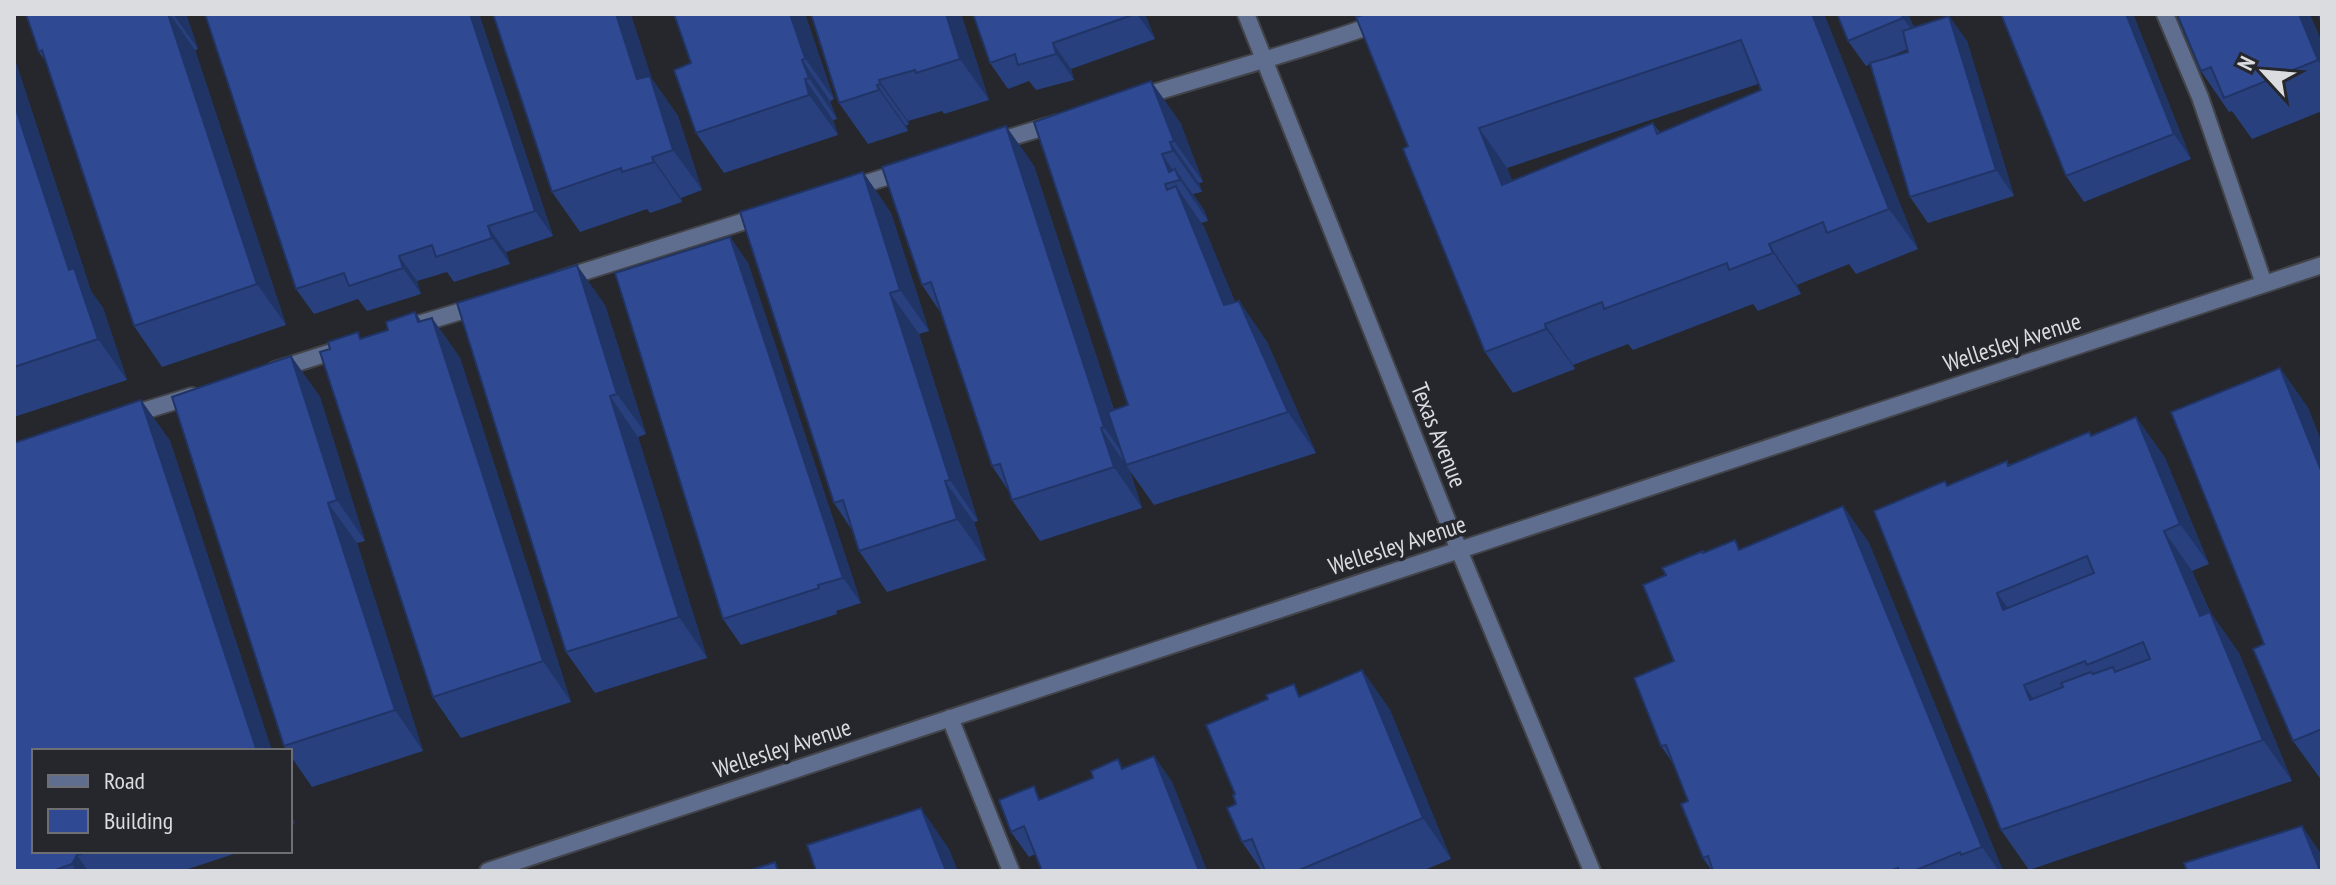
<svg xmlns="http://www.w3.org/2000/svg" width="2336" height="885" font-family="'PT Sans Narrow',sans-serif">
	<rect width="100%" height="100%" fill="#25272c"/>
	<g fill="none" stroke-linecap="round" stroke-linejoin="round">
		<g stroke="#424449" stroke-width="20">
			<path id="service" d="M2165,14l35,83 64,187
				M1137,98c89,-28 179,-51 266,-84
				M992,143l66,-20
				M851,188l54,-17
				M561,279l203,-64
				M412,326l66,-20
				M275,370l66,-21
				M130,415l62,-19
				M950,718l61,153"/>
		</g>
		<g stroke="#424449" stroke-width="20">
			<path id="minor" d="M1246,14l213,536 133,321
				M488,871l1834,-606"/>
		</g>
		<use href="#service" stroke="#5f6e8f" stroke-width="16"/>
		<use href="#minor" stroke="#5f6e8f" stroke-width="16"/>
	</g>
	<path fill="#28407e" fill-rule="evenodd" d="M26,14h160l12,35 -3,1 91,275 -124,42 -28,-41 -88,-264 -7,-10z
		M479,14l74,222 -47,16 4,12 -56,18 -7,-10 -30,9 4,13 -54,17 -9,-12 -44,15 -18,-25z
		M805,14l29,85 -4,2 7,18 -4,1 5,15 -114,38 -28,-40 -5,-70z
		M961,14l28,86 -45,14 -2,-3 -34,10 1,3 -3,2 2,5 -40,13 -29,-41z
		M973,14h172l10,25 -84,30 3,11 -38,10 -7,-9 -21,8 -18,-26z
		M1366,14h458l94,235 -62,25 -7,-10 -52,21 4,9 -43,17 -5,-7 -120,46 -5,-6 -55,21 2,4 -62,24 -28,-41 -77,-206zM1758,84l3,6 -101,43 -7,-10 -141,58 -5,-13z
		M1908,14l6,13 35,-11 18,25 47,155 -86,27 -18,-26 -40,-133 -4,2 -18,-25zM1908,49v3l-27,8z
		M2001,14h132l58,145 -107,43 -18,-26z
		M2177,14l145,28v69l-70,28 -20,-28 -3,1 -28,-41z
		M14,57l77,234 12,17 24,72 -113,37z
		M652,79l26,37 24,74 -21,8 1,4 -32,11 -3,-4 -67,23 -28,-40z
		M1034,122h146l23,60 -4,1 3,9 -9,2 11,16 4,11 -7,2 3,4 31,75 4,-1 28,41 49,111 -162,52 -24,-34 12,37 -102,33 -28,-41 -4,-10 -16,-24 -51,-153 -19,-28 84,-159 28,40 80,244 14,-5z
		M863,172l28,41 38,118 -10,3 59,187 -4,1 12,38 -99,32 -28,-41 -7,-21 -18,-27z
		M730,237l18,26 113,340 -25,8 1,3 -96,31 -18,-26z
		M605,305l41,129 -8,3 69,221 -112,35 -29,-41z
		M432,318l28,40 111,344 -110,36 -28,-41 -71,-359z
		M291,356l29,41 45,144 -8,2 66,208 -111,36 -22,-32v-4h-3l-3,-5z
		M2280,368l28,40 14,35v338l-29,-40 -29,-97z
		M141,400l29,41 102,310h-238v100h209l-61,20h-168v-428z
		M2136,417l29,41 44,106 -17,7 18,41 29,41 53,128 -263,89 -28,-40 -53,-344 144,-50z
		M1843,506l26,37 134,328h-291l-9,-13 -15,-57 -16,-39 -11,-16 13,-85 29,-110 1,2 37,-4z
		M1362,670l28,40 61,149 -29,12h-160l-20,-29 -7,-48 67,-99z
		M1154,756l18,26 35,89h-165l-7,-17 -6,3 -18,-25 31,-34z"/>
	<path fill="#213466" d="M168,14h2l25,36 91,275 -29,-41z
		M173,14h13l12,35z
		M470,14h9l74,222 -18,-25z
		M616,14h15l21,65 26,37 24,74 -29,-40 -36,-71z
		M790,14h15l29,85 -29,-41z
		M946,14h15l28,86 -29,-41z
		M1137,14h8l10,25z
		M1812,14h12l94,235 -29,-40z
		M1901,14h7l13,29 -18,-25z
		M2126,14h7l58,145 -17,-25z
		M2299,14h11l12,28v24l-4,-6z
		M1949,16l18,25 47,155 -18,-26z
		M1053,43l18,26 3,11 -18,-26z
		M14,57l77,234 12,17 24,72 -29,-41 -29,-69 -55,-167z
		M802,60l28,41 7,18 -28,-41z
		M805,79l28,41 5,15 -29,-40z
		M879,80l29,41 1,3 -29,-40z
		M1151,81l29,41 23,60 -29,-41z
		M877,85l29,41 2,5 -29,-41z
		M1006,126l28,40 97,297 -1,1 -26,-37z
		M1479,128l28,40 24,57 -29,-40z
		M1170,142l29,41 3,9 -29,-41z
		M1162,154l17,25 -4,-10 29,41 4,11 -28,-41 -11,-8z
		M652,157l29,41 1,4 -28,-40z
		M863,172l28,41 38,118 -29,-41z
		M1165,184l23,33 -12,-31 28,41 49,119 -29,-41z
		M488,226l18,26 4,12 -18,-26z
		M730,237l18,26 113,340 -18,-25z
		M1769,244l28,41 4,9 -28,-41z
		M399,256l18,25 4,13 -18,-26z
		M577,265l28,40 41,129 -29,-40z
		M890,293l29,41 59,187 -28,-41z
		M1239,301l28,41 49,111 -28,-41z
		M415,312l28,41 -11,-35 28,40 111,344 -28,-41z
		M1545,324l28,41 2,4 -29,-40z
		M291,356l29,41 45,144 -28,-41z
		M2280,368l28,40 14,35v30z
		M610,396l28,41 69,221 -28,-41z
		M141,400l29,41 102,310h-15z
		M2136,417l29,41 44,106 -29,-40z
		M1101,428l29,43 12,37 -28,-41z
		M945,481l29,41 12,38 -29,-41z
		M328,503l29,40 66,208 -28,-41z
		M1843,506l26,37 134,328h-4l-17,-24z
		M2164,531l28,40 36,86 -28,-41z
		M1997,593l29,41 -23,-24z
		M2210,612l29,41 53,128 -29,-41z
		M1362,670l28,40 61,149 -28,-41z
		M2024,685l28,41 -22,-26z
		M1154,756l18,26 35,89h-8z
		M290,807l3,9 -1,2 3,4 -5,10z
		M921,808l28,41 9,22h-12z
		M2302,826l20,29v16h-2z
		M77,855l11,16h-12l-4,-7z"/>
	<path fill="#2f4a92" stroke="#213466" stroke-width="2" fill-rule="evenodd" d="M26,14h142l89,270 -123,42 -92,-276 -3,2z
		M205,14h265l65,197 -47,15 4,12 -56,19 -4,-12 -33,11 4,12 -54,18 -5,-13 -48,16z
		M493,14h123l21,65 13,-3 23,74 -21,7 2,5 -32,10 -1,-4 -69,24z
		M674,14h116l15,44 -3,2 7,18 -4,1 4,16 -113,38 -22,-63 17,-7z
		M811,14h135l14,45 -44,14 -1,-3 -36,10 1,4 -3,1 2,5 -40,13z
		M973,14h162l-82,29 3,11 -38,11 -3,-11 -25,9z
		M1366,14h446l77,195 -62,24 -4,-11 -54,22 4,9 -44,17 -2,-7 -123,46 -2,-7 -57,22 1,5 -61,23 -82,-203 5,-3 -52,-129zM1741,40l20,50 -104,44 -4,-11 -151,62 -23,-57z
		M1837,14h64l2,4 -55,23z
		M2001,14h125l48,120 -108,42z
		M2177,14h122l19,46 -94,38 -13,-31 -10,4z
		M2318,14h4v10z
		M1949,16l47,154 -86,27 -40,-134 38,-11 -5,-21z
		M1151,81l23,60 -4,1 3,9 -11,3 7,18 6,-3 5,11 -15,4 2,6 9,-4 48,119 15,-4 49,111 -162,53 -18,-53 20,-7 -94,-283z
		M14,103l55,167 5,-2 24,71 -84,28z
		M1006,126l98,301 -3,1 13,39 -102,33 -12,-36 -8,2 -61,-184 -9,3 -40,-118z
		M863,172l37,118 -10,3 60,187 -5,1 12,38 -98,32 -16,-51 -9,3 -94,-291z
		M730,237l113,341 -25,7 1,3 -96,31 -108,-346z
		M577,265l40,129 -7,2 69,221 -113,35 -109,-349z
		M415,312l3,10 14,-4 111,343 -110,36 -113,-345 10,-3 -2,-7 30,-10 2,7 28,-9 -2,-8z
		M291,356l46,144 -9,3 67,207 -111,36 -112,-349z
		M2280,368l42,105v256l-29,12 -40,-92 11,-5 -93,-232z
		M141,400l116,351h-223v100h56l-13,4 -5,9 -19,7h-39v-428z
		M2136,417l44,107 -16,7 36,85 10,-4 53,128 -262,90 -127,-319 71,-30 2,5 60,-25 1,5 81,-34 2,4zM2087,556l7,17 -91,37 -6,-17zM2143,642l7,17 -35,13 -2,-5 -20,7 -2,-2 -30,11 2,4 -33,13 -6,-15 61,-24 2,4z
		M1843,506l139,341 -21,8 -1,-3 -46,19h-15l-1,-3 -9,3h-176l-5,-15 -5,2 -22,-54 7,-3 -22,-56 -5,1 -27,-68 40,-17 -31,-76 23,-10 -4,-7 41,-17v2l32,-13 4,10z
		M1362,670l61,148 -126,53h-32l-13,-32 -10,3 -15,-34 9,-4 -3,-9 2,-1 -29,-69 62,-26 -2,-4 28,-11 5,13z
		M1154,756l45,115h-157l-18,-45 -13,6 -12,-32 35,-14 5,14 54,-22 -2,-7 27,-12 4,10z
		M921,808l25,63h-130l-9,-26z
		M2302,826l18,45h-133l-3,-8z
		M775,862l3,9h-30z"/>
	<g text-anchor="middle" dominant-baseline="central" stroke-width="7" stroke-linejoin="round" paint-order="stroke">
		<g font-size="24" fill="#dadcdf" stroke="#25272c">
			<text transform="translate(2012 342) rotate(-18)">Wellesley Avenue</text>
			<text transform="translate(1439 435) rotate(68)">Texas Avenue</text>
			<text transform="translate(1397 545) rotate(-18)">Wellesley Avenue</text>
			<text transform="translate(782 748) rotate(-18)">Wellesley Avenue</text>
		</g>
	</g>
	<rect width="2336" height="885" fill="none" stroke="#dadcdf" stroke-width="32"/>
	<rect x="32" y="749" width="260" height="104" fill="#25272c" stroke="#6d6f74" stroke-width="2"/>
	<rect x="48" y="775" width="40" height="12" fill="#5f6e8f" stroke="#6d6f74" stroke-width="2"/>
	<text x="104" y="789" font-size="24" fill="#dadcdf">Road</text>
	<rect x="48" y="809" width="40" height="24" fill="#2f4a92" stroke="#6d6f74" stroke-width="2"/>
	<text x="104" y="829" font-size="24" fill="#dadcdf">Building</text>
	<g transform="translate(2264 72) rotate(296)" stroke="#25272c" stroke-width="6" paint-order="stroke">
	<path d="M0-6L14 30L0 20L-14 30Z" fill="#dadcdf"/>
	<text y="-12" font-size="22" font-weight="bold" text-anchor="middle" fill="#dadcdf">N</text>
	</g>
</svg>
